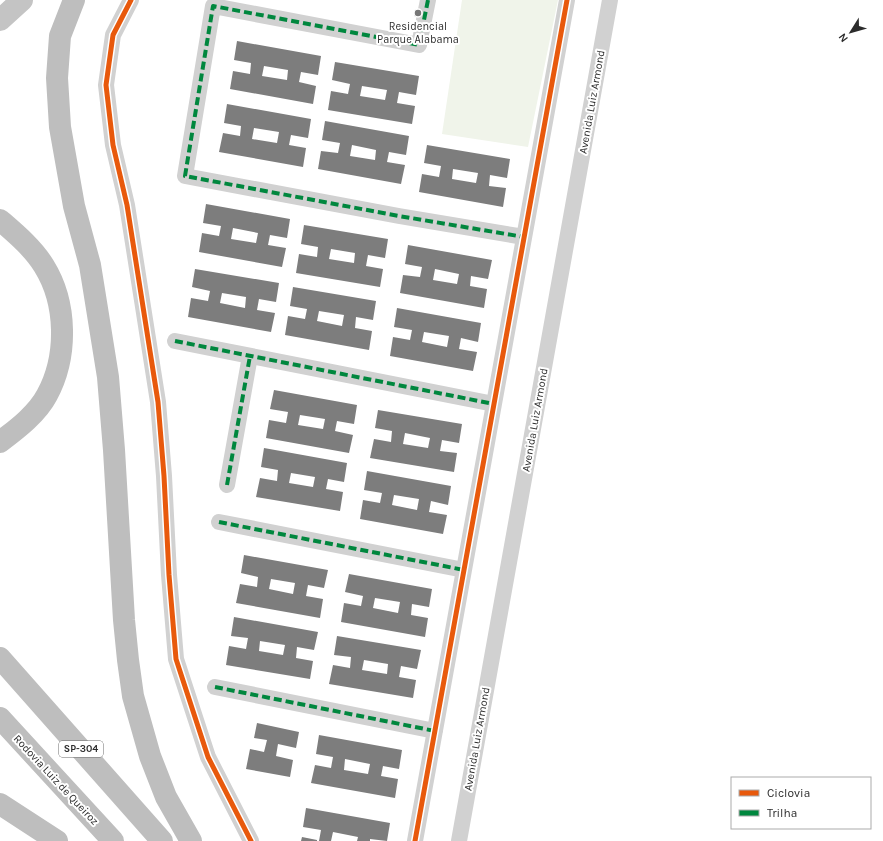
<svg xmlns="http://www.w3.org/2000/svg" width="883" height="841" font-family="Karla,sans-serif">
	<rect width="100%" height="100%" fill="#fff"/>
	<path fill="#f0f4ea" d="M462,0h96l-30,147 -86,-13z"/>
	<path fill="#7d7d7d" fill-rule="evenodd" d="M415,10l8,1 -2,6 -7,-1z
		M237,41l84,15 -3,19 -17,-3 -2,10 17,4 -3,18 -83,-15 3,-18 17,3 1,-11 -17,-3zM264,66l24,4 -1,10 -25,-4z
		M335,62l84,14 -3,19 -17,-3 -2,11 18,3 -3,18 -84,-14 3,-19 17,3 2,-10 -18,-4zM362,86l25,4 -2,10 -25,-4z
		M227,104l84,15 -3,19 -17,-3 -2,10 17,3 -3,19 -84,-15 4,-19 17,3 1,-10 -17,-3zM254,128l25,4 -2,11 -25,-4z
		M325,121l84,15 -3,19 -17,-3 -2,10 18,3 -4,19 -83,-15 3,-18 17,2 2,-10 -18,-3zM352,145l24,5 -1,10 -25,-4z
		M427,145l83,14 -3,19 -17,-3 -1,11 17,2 -3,19 -84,-15 3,-18 17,3 2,-11 -17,-3zM453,169l25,4 -2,10 -24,-4z
		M206,204l84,15 -3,19 -17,-3 -2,10 18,3 -4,19 -83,-15 3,-19 17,3 2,-10 -18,-3zM233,228l25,5 -2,10 -25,-4z
		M304,225l84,14 -3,19 -17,-3 -2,11 17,3 -3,18 -84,-14 3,-19 18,3 1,-10 -17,-3zM331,249l24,4 -1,10 -25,-4z
		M408,245l84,15 -4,19 -17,-3 -1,10 17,3 -3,19 -84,-15 3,-18 17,2 2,-10 -17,-3zM435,269l24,5 -2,10 -24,-4z
		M195,269l84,14 -3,19 -17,-3 -2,11 18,3 -4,19 -83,-15 3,-19 17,3 2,-10 -18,-4zM222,293l24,4 -1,11 -25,-5z
		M293,287l83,14 -3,19 -17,-3 -1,11 17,3 -3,19 -84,-15 3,-19 17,3 2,-10 -17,-3zM319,311l25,4 -2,11 -25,-5z
		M397,308l84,15 -3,19 -17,-4 -2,11 18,3 -4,19 -83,-15 3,-19 17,3 2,-10 -18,-3zM424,332l25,4 -2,11 -25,-5z
		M274,390l83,15 -3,19 -17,-3 -2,10 18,4 -4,18 -83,-15 3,-18 17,3 2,-11 -18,-3zM300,415l25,4 -2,10 -25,-4z
		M378,410l84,14 -3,19 -17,-3 -2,11 17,2 -3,19 -84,-14 4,-19 17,3 1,-11 -17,-3zM405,433l25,5 -2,10 -25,-4z
		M264,448l83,15 -3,19 -16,-3 -2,10 17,3 -3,19 -84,-14 4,-19 17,3 1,-11 -17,-3zM291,473l24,4 -2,10 -24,-4z
		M367,471l84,15 -3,19 -17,-4 -2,11 18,3 -4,19 -83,-15 3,-19 17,3 2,-10 -18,-3zM394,495l25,4 -2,11 -25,-5z
		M244,555l84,15 -4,18 -16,-3 -2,11 17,3 -3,19 -84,-15 4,-19 17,3 1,-10 -17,-4zM271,579l24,4 -2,11 -24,-5z
		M349,574l83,15 -3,18 -17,-3 -1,11 17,3 -3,19 -84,-15 3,-19 17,3 2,-10 -18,-4zM375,598l25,4 -2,11 -25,-5z
		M234,617l84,15 -4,18 -17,-3 -1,11 17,3 -3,18 -84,-14 3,-19 17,3 2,-11 -17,-2zM260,641l25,4 -2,10 -24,-4z
		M337,636l84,14 -4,19 -16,-3 -2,11 17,3 -3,18 -84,-14 4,-19 17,3 1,-11 -17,-2zM364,660l24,4 -1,10 -25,-4z
		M257,723l42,9 -3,16 -18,-4 -2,12 17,4 -3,17 -44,-8 4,-20 14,3 3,-12 -13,-2z
		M319,735l83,15 -3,19 -16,-3 -2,10 17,3 -3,19 -84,-15 4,-18 16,3 2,-11 -17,-3zM345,759l25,5 -2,10 -24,-4z
		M306,808l84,15 -3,18 -17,-2v2h-13l1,-4 -25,-5 -2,9h-12l2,-11 -18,-3z
		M302,837l15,3v1h-16z"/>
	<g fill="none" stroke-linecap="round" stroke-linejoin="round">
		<path stroke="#d1d1d1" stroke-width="16" d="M131,0l-18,35 -7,50 7,60 14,60 31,197 6,74 5,99 7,84 32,98 43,84
			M428,0l-9,45 -206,-39 -28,170 214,40 125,21
			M175,341l319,63
			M227,485l23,-129
			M219,522l245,48
			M215,687l220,44
			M415,841l152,-841
			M459,841l151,-841"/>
		<path stroke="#c4c4c4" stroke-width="22" d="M0,20l22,-20"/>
		<path stroke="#bebebe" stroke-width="22" d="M74,0l-14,36 -3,42 3,49 14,79 16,59 18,112 6,73 10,170 4,40 5,36 17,60 16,41 25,44
			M0,220c15,13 33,28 44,46 23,37 24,90 3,129 -10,19 -30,34 -47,47
			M0,658l162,183
			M0,718l113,123
			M0,804l57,37"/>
		<path stroke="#00873e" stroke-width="4" stroke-dasharray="8 4" stroke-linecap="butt" d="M428,0l-9,45 -206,-39 -28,170 214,40 125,21
			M175,341l319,63
			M227,485l23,-129
			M219,522l245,48
			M215,687l220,44"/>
		<g stroke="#fff" stroke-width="8">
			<path id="cycleway" d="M131,0l-18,35 -7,50 7,60 14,60 31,197 6,74 5,99 7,84 32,98 43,84
				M415,841l152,-841"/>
		</g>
		<use href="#cycleway" stroke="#e8590c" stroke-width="5"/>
	</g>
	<circle fill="#767676" stroke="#fff" stroke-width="1.5" cx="418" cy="13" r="4"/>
	<g text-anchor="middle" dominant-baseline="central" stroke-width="4" stroke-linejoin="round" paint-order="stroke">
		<rect fill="#fff" stroke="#6b6b6b" stroke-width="1" x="59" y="741" width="44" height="16" rx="3"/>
		<g font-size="10" font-weight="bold" fill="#2c2c2c">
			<text x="81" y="749">SP-304</text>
		</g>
		<g font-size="11" fill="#2c2c2c" stroke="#fff">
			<text x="418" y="26">Residencial<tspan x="418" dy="13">Parque Alabama</tspan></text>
		</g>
		<g font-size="11" fill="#2c2c2c" stroke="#fff">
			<text transform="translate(592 102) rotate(-80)">Avenida Luiz Armond</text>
			<text transform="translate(535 420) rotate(-80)">Avenida Luiz Armond</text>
			<text transform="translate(477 739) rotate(-80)">Avenida Luiz Armond</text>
			<text transform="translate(56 780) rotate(47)">Rodovia Luiz de Queiroz</text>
		</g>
	</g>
	<rect x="731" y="777" width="140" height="52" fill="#ffffff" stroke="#ababab"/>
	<rect x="739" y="790" width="20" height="6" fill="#e8590c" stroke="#ababab"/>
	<text x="767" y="797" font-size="12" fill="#2c2c2c">Ciclovia</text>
	<rect x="739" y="810" width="20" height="6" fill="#00873e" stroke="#ababab"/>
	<text x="767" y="817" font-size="12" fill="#2c2c2c">Trilha</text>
	<g transform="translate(851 32) rotate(233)" stroke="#ffffff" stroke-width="3" paint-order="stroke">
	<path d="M0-3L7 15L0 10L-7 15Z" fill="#2c2c2c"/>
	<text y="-6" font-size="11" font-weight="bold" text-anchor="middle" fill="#2c2c2c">N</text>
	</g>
</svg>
